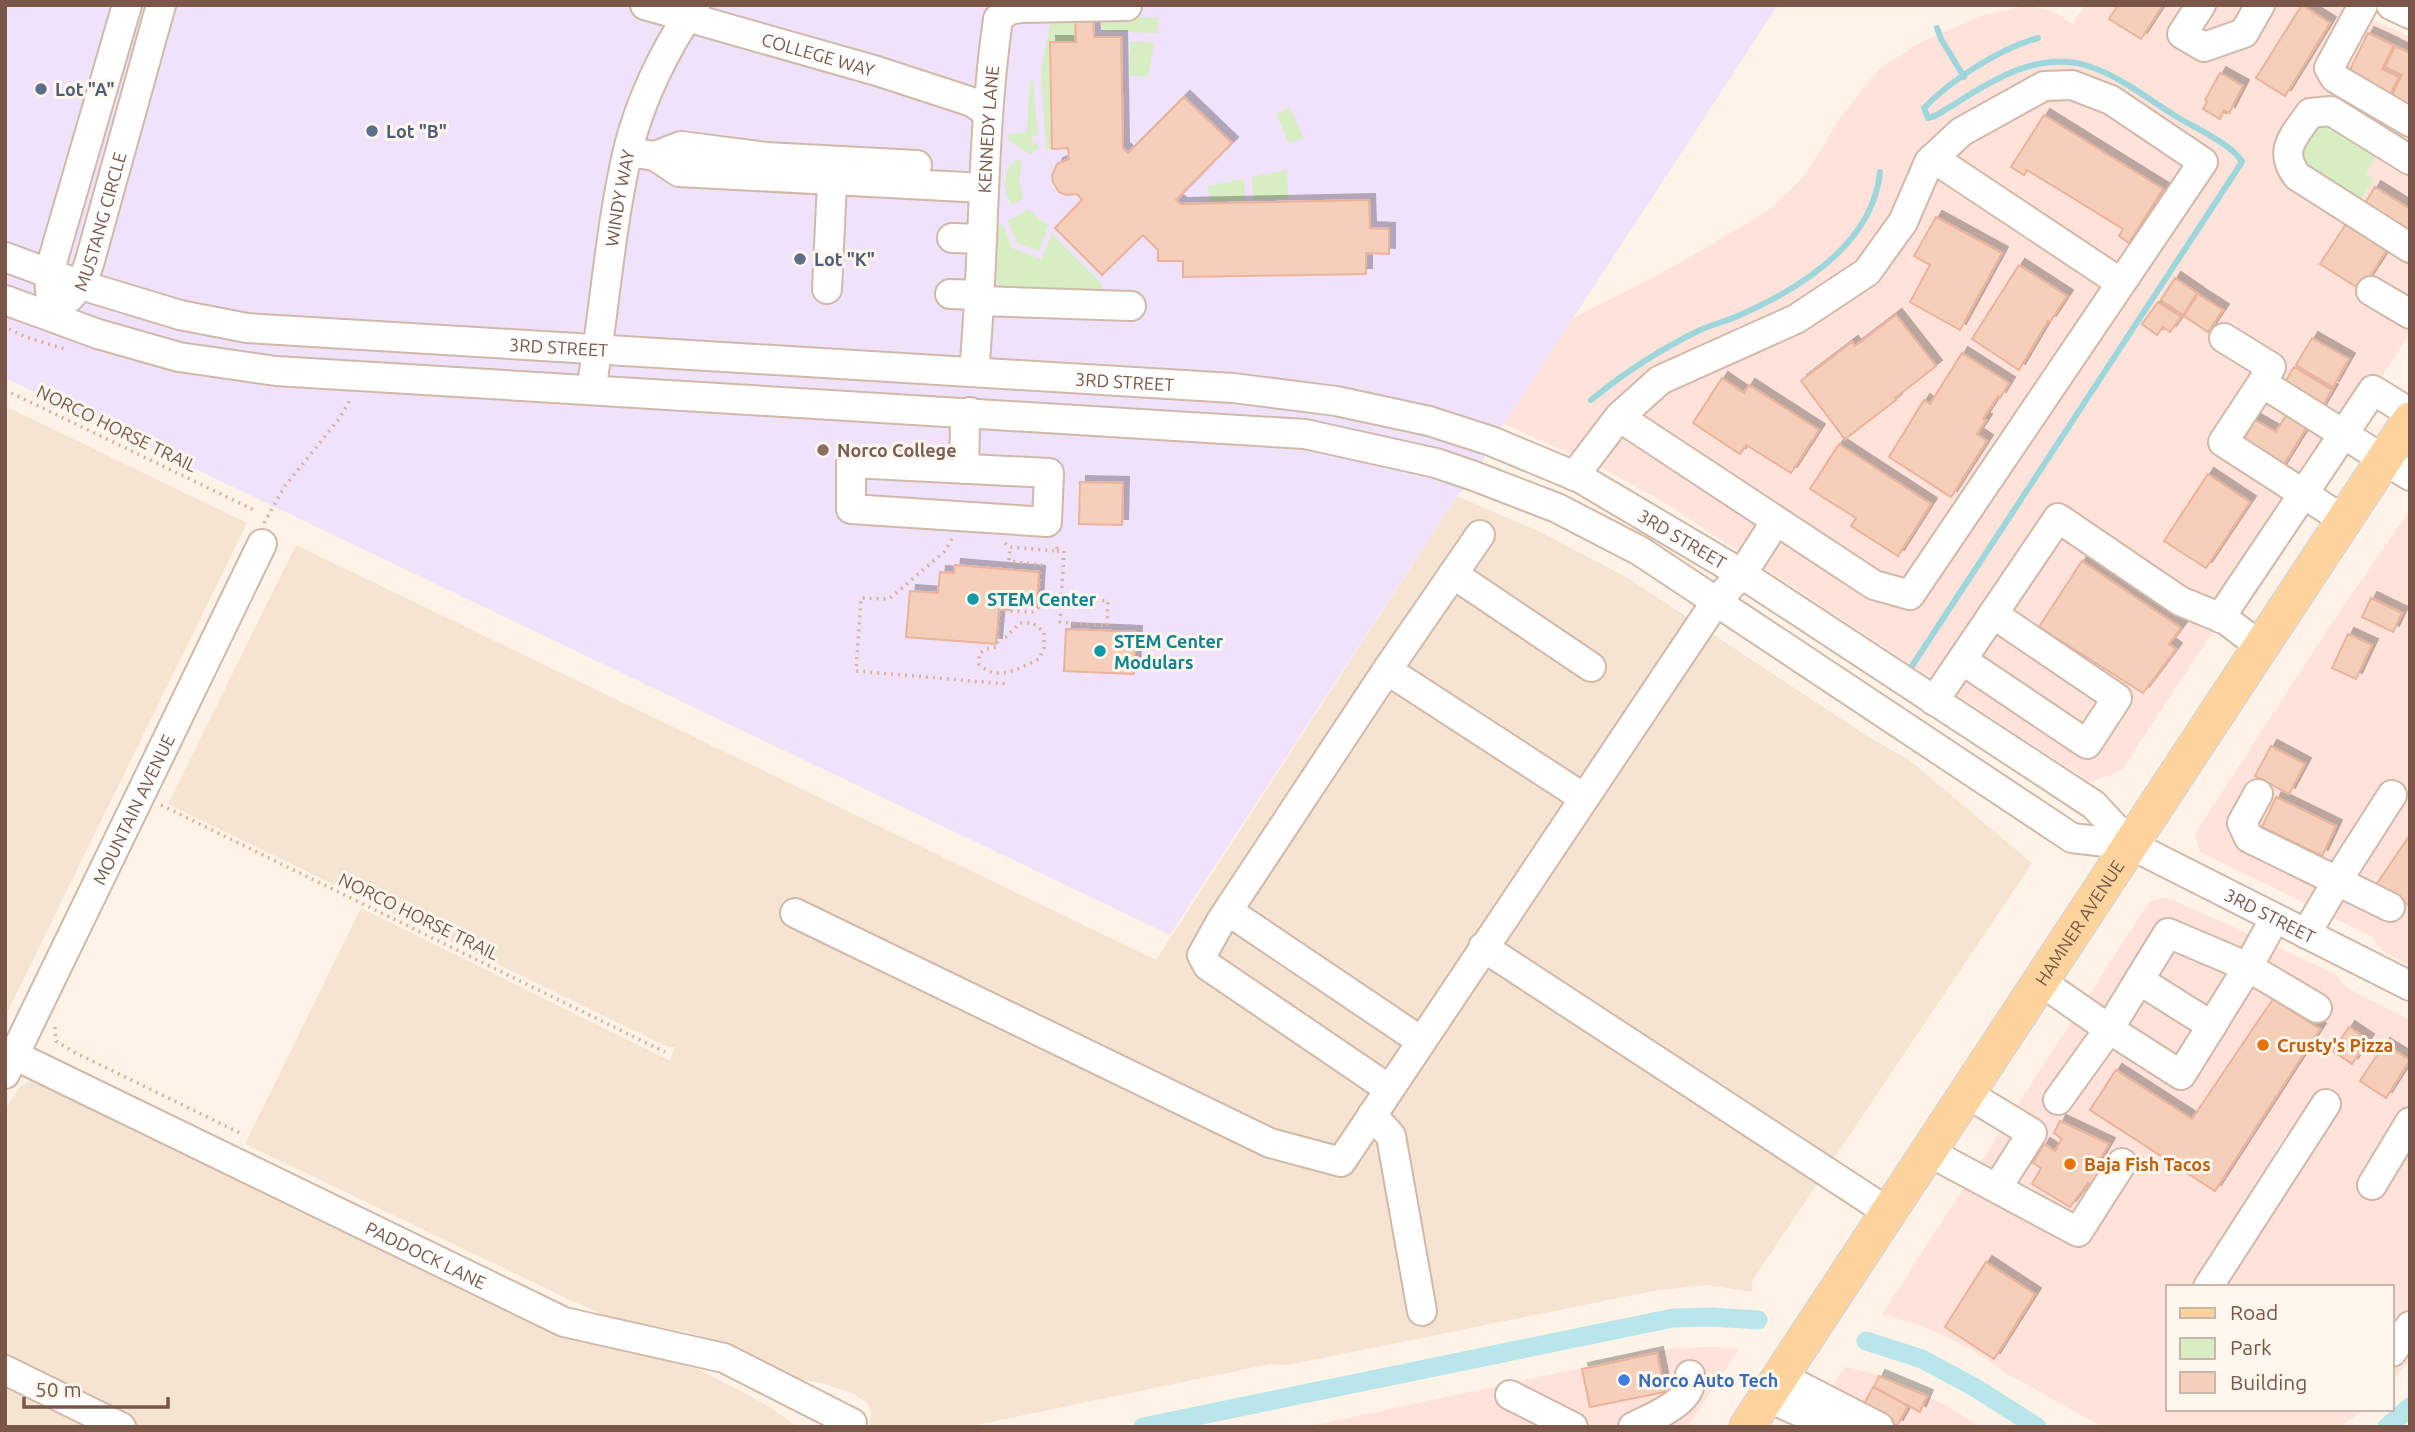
<svg xmlns="http://www.w3.org/2000/svg" width="2415" height="1432" font-family="Ubuntu,sans-serif">
	<defs>
		<filter id="shadow"><feDropShadow dx="6" dy="-6" stdDeviation="0" flood-color="#0004"/></filter>
	</defs>
	<rect width="100%" height="100%" fill="#fef3e6"/>
	<path fill="#f6e4d3" d="M5,406l242,117 -242,494z
		M1457,496l81,35 90,47 239,158 42,24 123,103 -280,418v11l-46,-7 -53,6 -365,74 -18,-1 -303,63h-97l1,-16 -4,-8 -15,-10 -31,-10 -29,-5 -48,-24 -55,-22 -76,-13 -43,-19 -325,-156 116,-236 309,153 5,-14h-7l-500,-243 128,-259 860,415z
		M36,1078l566,269 61,11 37,12 65,34 33,23h-793v-312l3,-11 13,-18z"/>
	<path fill="#ffe2d9" d="M2086,5h256l68,32v296l-289,438 -31,11 -426,-280 -58,-32 -102,-46 69,-106 102,-52 93,-55 37,-36 39,-62 34,-43 43,-28 57,-25 47,-11 28,5 19,13z
		M2410,510v456l-22,-11 -10,-8 -7,-11 -171,-84 -5,-18 139,-214z
		M2161,898l10,1 113,51 52,25 7,9 8,6 59,30v339l-18,23v-95h-224v122h197l-25,18h-237l-97,-54 -35,-24 -51,-24 -38,-11 268,-413z
		M1715,1347l24,2 -51,78h-382l369,-79z
		M1845,1367l44,10 60,30 31,20h-174z"/>
	<path fill="#f0e2fb" d="M5,5h1773l-274,419 -30,52 -17,20 -287,439 -1165,-557z"/>
	<path fill="#d7edc2" d="M1102,16l57,2 -2,15 -55,-2z
		M1075,22l1,20h-26l2,107h-6l-5,-78 9,-46 3,-2z
		M1130,41l24,2 -6,34 -18,-1z
		M1030,81h3l5,55h-6v7l6,1v5l-8,5 -22,-14v-6l19,-2z
		M1289,107l15,31 -15,5 -13,-29z
		M2327,120l50,34 -11,20 8,6 -13,19 -6,-4 -5,6 -47,-29 -8,-21 17,-24z
		M1016,159l6,3 -3,19 4,17 -11,7c-10,-16 -10,-32 4,-46z
		M1287,170l1,29 -35,1 -1,-23z
		M1244,179l1,22h-36l-1,-15z
		M1029,209l11,11 9,4 -10,27 -22,-8 -9,-22z
		M1003,224l9,24 29,11 11,-25 49,49 1,6 -2,2 -90,2v-6l-11,-1 -3,-9 2,-51z"/>
	<g fill="none" stroke-linecap="round" stroke-linejoin="round">
		<path stroke="#9dd7dc" stroke-width="6" d="M1937,28l4,11 23,38
			M1591,400c34,-28 70,-51 109,-70 13,-6 27,-9 40,-15 61,-27 133,-71 140,-143
			M1910,669l332,-507c-9,-17 -48,-35 -65,-45 -28,-17 -57,-41 -89,-51 -57,-18 -107,23 -153,50l-7,2 -4,-10c28,-29 75,-59 114,-70"/>
		<path stroke="#b8e6ea" stroke-width="19" d="M1866,1341l56,18 52,28 63,40
			M1143,1427l530,-109 39,-1 46,3
			M2387,1427l23,-20"/>
	</g>
	<path fill="#f6cfbb" stroke="#eab39a" stroke-width="2" filter="url(#shadow)" d="M2118,5h45l-22,34 -32,-20z
		M2302,5l28,18 -45,73 -29,-18z
		M1075,17h18l1,20h27l2,111 5,5 56,-56 48,46 -56,57 5,4 188,-4 1,28 19,1v25l-23,-1v21l-183,3v-16h-25v-11l-15,-15 -41,40 -47,-47 27,-28 -5,-6 -11,1 -7,-3 -6,-10 -1,-7 5,-11 12,-5 -1,-11 -16,1 -2,-107h26z
		M2368,33l26,12 -12,24 17,8 -12,24 -42,-21z
		M2395,46l15,7v61l-22,-11 14,-28 -17,-8z
		M2220,73l23,13 -14,27 -5,-3 -4,9 -17,-10 4,-7 -2,-2z
		M2044,115l119,74 -34,54 -10,-7 4,-7 -96,-59 -3,5 -13,-8z
		M2375,187l35,22v29l-48,-30z
		M1936,217l66,36 -42,77 -50,-28 20,-37 -16,-9z
		M2346,224l41,26 -26,40 -41,-26z
		M2019,265l48,31 -17,26 -2,-1 -29,49 -47,-31z
		M2175,278l22,15 -14,22 -22,-15z
		M2198,294l25,16 -15,22 -24,-16z
		M2158,302l23,15 -11,15 -7,-5 -6,8 -15,-11z
		M1896,315l40,51 -41,32 1,2 -51,39 -44,-58 51,-39 3,4z
		M2312,338l37,21 -16,28 -37,-22z
		M1962,353l47,30 -9,15 -2,-2 -15,23 3,1 -9,14 10,7 -36,56 -62,-40 35,-57 6,4z
		M2294,367l38,23 -13,22 -38,-23z
		M1722,378l22,15 5,-8 70,45 -28,43 -45,-28 -6,9 -47,-31z
		M2288,412l21,12 -28,45 -40,-25 14,-24 21,12z
		M1839,444l92,60 -33,52 -47,-30 5,-8 -46,-29z
		M2208,474l42,28 -44,66 -42,-27z
		M1080,482l43,1 -1,42 -43,-1z
		M2082,561l99,67 -12,16 7,5 -33,44 -104,-66z
		M955,565l84,7 -2,35 -26,-2 -1,5 -11,-1 -3,35 -90,-7 4,-46 28,2 2,-21 14,1z
		M2371,598l31,15 -9,19 -31,-15z
		M1066,629l70,3 -2,42 -70,-3z
		M2348,634l24,11 -16,34 -24,-11z
		M2271,746l34,18 -16,30 -34,-18z
		M2276,797l60,29 -14,30 -60,-29z
		M2410,835v71l-34,-21z
		M2273,999l47,30 -105,162 -125,-81 26,-40 76,49z
		M2349,1027l19,13 -16,24 -19,-13z
		M2384,1044l26,16 -24,38 -26,-17z
		M2060,1121l49,23 -10,17 9,5 -13,21 -7,-4 -18,24 -38,-23 9,-16 -8,-5 11,-19 11,7 7,-12 -8,-6z
		M1986,1262l49,32 -41,65 -49,-32z
		M1657,1353l8,39 -75,15 -8,-38z
		M1879,1376l48,20 -7,16 -46,-25z
		M1873,1387l35,19 -11,20 -35,-18z"/>
	<g fill="none" stroke-linecap="round" stroke-linejoin="round">
		<g stroke="#d1b9aa" stroke-width="32">
			<g id="minor">
				<path id="s1" d="M645,5l232,66 95,31 16,11"/>
				<path d="M2201,5l-19,29 22,13 40,-14 16,-28"/>
				<path d="M2363,5l-34,63 6,10 75,44"/>
				<path d="M2391,5l19,9"/>
				<path d="M628,152l27,4 24,16 305,16"/>
				<path d="M655,156l26,-10 85,11 151,8"/>
				<path d="M1933,158l188,125"/>
				<path d="M2410,160l-79,-49 -21,2c-15,23 -33,36 -13,63l113,72"/>
				<path d="M952,238l30,1"/>
				<path id="s2" d="M5,257l76,28 99,30 67,13 986,60 103,13 93,20 62,20 89,37 162,96 352,231 37,40"/>
				<path d="M827,289l5,-107"/>
				<path d="M50,291l-1,-18 78,-268"/>
				<path d="M2371,291l39,23"/>
				<path d="M950,294l31,1"/>
				<path id="s3" d="M69,298l12,-13 8,-21 72,-259"/>
				<path id="s4" d="M5,300l93,34 81,23 97,14 1029,63 131,29 38,13 83,32 83,43 432,287 59,7 279,141"/>
				<path d="M981,301l150,5"/>
				<path d="M2224,338l47,29 -9,16 148,93"/>
				<path id="s5" d="M974,372c11,-117 7,-236 24,-353l11,-9 13,-2 105,-2"/>
				<path d="M2262,383l-39,59 121,78"/>
				<path id="s6" d="M591,390c14,-81 19,-165 38,-244 13,-50 37,-98 66,-141"/>
				<path d="M851,463l198,10 -2,49 -196,-13z"/>
				<path d="M964,469l1,-44 5,-13"/>
				<path d="M1574,476l45,-59 41,-37 136,-61 71,-47 36,-50 26,-60 32,-30 83,-46 28,-1 39,15 92,62 -293,433 -36,-10 -255,-168"/>
				<path d="M1480,535l-93,135 197,128"/>
				<path d="M1453,574l138,93"/>
				<path d="M2220,618l153,-228 37,23"/>
				<path d="M1962,660l125,84 30,-46 -124,-84"/>
				<path d="M1387,670l-166,251 -19,34 6,11 181,123"/>
				<path d="M1934,701l124,-183 122,83 46,19 34,26"/>
				<path d="M2258,794l-16,29 7,15 88,43 55,-86"/>
				<path d="M1228,911l193,130"/>
				<path d="M795,913l475,230 71,19 376,-562 25,-26 34,-53"/>
				<path d="M2306,934l31,-53 53,26"/>
				<path d="M1483,947l405,265"/>
				<path d="M2139,980l73,46"/>
				<path d="M2040,981l69,48 59,-96 80,34 27,-49"/>
				<path id="s7" d="M14,1055l550,267 160,36 128,65"/>
				<path id="s8" d="M5,1074l257,-530"/>
				<path d="M1966,1093l66,40 -35,55"/>
				<path d="M2058,1100l51,-71 72,46 67,-108 69,41"/>
				<path d="M1372,1115l19,21 31,175"/>
				<path d="M1927,1151l151,81 44,-69"/>
				<path d="M2372,1185l38,-63"/>
				<path d="M2208,1287l118,-183"/>
				<path d="M2392,1352l18,-26"/>
				<path d="M5,1370l116,57"/>
				<path d="M1780,1376l99,51"/>
				<path d="M1510,1395l63,32"/>
				<path d="M1766,1397l69,30"/>
				<path d="M1633,1427c19,-10 62,-25 57,-52"/>
			</g>
		</g>
		<g stroke="#dcd3cf" stroke-width="38">
			<g id="major">
				<path id="s9" d="M1747,1427l663,-1007"/>
			</g>
		</g>
		<path stroke="#dbb29d" stroke-width="3.5" stroke-dasharray="2 5" stroke-linecap="butt" d="M9,329l17,8 42,13
			M5,390l249,120
			M264,523l21,-37 54,-67 11,-19 -3,-1
			M952,539l-8,13 -55,47 -28,-1 -5,73 151,13
			M1005,543l4,4 48,4v-9
			M1057,551h7l-4,71 47,4 1,-25 -46,-4
			M998,637h8l14,-14h13l11,9v16l-5,11c-20,9 -42,24 -60,5v-10l7,-5 11,-2 4,-36 32,1 5,-4 3,-43 -32,-4 1,-14
			M161,805l504,247
			M55,1027l1,14 18,11 170,83"/>
		<use href="#minor" stroke="#fff" stroke-width="28"/>
		<use href="#major" stroke="#ffd49c" stroke-width="35"/>
	</g>
	<g fill="#5c6f8a" stroke="#fff7ee" stroke-width="2.5">
		<circle cx="41" cy="89" r="7"/>
		<circle cx="372" cy="131" r="7"/>
		<circle cx="800" cy="259" r="7"/>
	</g>
	<circle fill="#8d6e63" stroke="#fff7ee" stroke-width="2.5" cx="823" cy="450" r="7"/>
	<g fill="#0f9aa8" stroke="#fff7ee" stroke-width="2.5">
		<circle cx="973" cy="599" r="7"/>
		<circle cx="1100" cy="651" r="7"/>
	</g>
	<g fill="#e8710a" stroke="#fff7ee" stroke-width="2.5">
		<circle cx="2263" cy="1045" r="7"/>
		<circle cx="2070" cy="1164" r="7"/>
	</g>
	<circle fill="#3f7fe0" stroke="#fff7ee" stroke-width="2.5" cx="1624" cy="1380" r="7"/>
	<g text-anchor="middle" dominant-baseline="central" stroke-width="6" stroke-linejoin="round" paint-order="stroke">
		<g font-size="18" fill="#7a5648" stroke="#fff7ee">
			<text stroke="none"><textPath href="#s1" startOffset="180">COLLEGE WAY</textPath></text>
			<text stroke="none"><textPath href="#s5" startOffset="243">KENNEDY LANE</textPath></text>
			<text stroke="none"><textPath href="#s6" startOffset="194">WINDY WAY</textPath></text>
			<text stroke="none"><textPath href="#s3" startOffset="84">MUSTANG CIRCLE</textPath></text>
			<text stroke="none"><textPath href="#s2" startOffset="565">3RD STREET</textPath></text>
			<text stroke="none"><textPath href="#s2" startOffset="1132">3RD STREET</textPath></text>
			<text transform="translate(117 428) rotate(26)">NORCO HORSE TRAIL</text>
			<text stroke="none"><textPath href="#s2" startOffset="1720">3RD STREET</textPath></text>
			<text stroke="none"><textPath href="#s8" startOffset="294">MOUNTAIN AVENUE</textPath></text>
			<text transform="translate(419 916) rotate(26)">NORCO HORSE TRAIL</text>
			<text stroke="none"><textPath href="#s4" startOffset="2403">3RD STREET</textPath></text>
			<text stroke="none"><textPath href="#s9" startOffset="604">HAMNER AVENUE</textPath></text>
			<text stroke="none"><textPath href="#s7" startOffset="458">PADDOCK LANE</textPath></text>
		</g>
		<g font-size="18" font-weight="bold" fill="#4e5e75" stroke="#fff7ee" text-anchor="start">
			<text x="55" y="89">Lot "A"</text>
			<text x="386" y="131">Lot "B"</text>
			<text x="814" y="259">Lot "K"</text>
		</g>
		<g font-size="18" font-weight="bold" fill="#785e54" stroke="#fff7ee" text-anchor="start">
			<text x="837" y="450">Norco College</text>
		</g>
		<g font-size="18" font-weight="bold" fill="#0d838f" stroke="#fff7ee" text-anchor="start">
			<text x="987" y="599">STEM Center</text>
			<text x="1114" y="641">STEM Center<tspan x="1114" dy="21">Modulars</tspan></text>
		</g>
		<g font-size="18" font-weight="bold" fill="#c56008" stroke="#fff7ee" text-anchor="start">
			<text x="2277" y="1045">Crusty's Pizza</text>
			<text x="2084" y="1164">Baja Fish Tacos</text>
		</g>
		<g font-size="18" font-weight="bold" fill="#366cbe" stroke="#fff7ee" text-anchor="start">
			<text x="1638" y="1380">Norco Auto Tech</text>
		</g>
	</g>
	<rect width="2415" height="1432" fill="none" stroke="#7a5648" stroke-width="14"/>
	<rect x="2166" y="1285" width="228" height="126" fill="#fff7ee" stroke="#cab7ac" stroke-width="2"/>
	<rect x="2180" y="1308" width="35" height="10" fill="#ffd49c" stroke="#cab7ac" stroke-width="2"/>
	<text x="2230" y="1320" font-size="21" fill="#7a5648">Road</text>
	<rect x="2180" y="1338" width="35" height="21" fill="#d7edc2" stroke="#cab7ac" stroke-width="2"/>
	<text x="2230" y="1355" font-size="21" fill="#7a5648">Park</text>
	<rect x="2180" y="1372" width="35" height="21" fill="#f6cfbb" stroke="#cab7ac" stroke-width="2"/>
	<text x="2230" y="1390" font-size="21" fill="#7a5648">Building</text>
	<path d="M24 1397v10h144v-10" fill="none" stroke="#7a5648" stroke-width="3.5"/>
	<text x="35" y="1397" font-size="21" fill="#7a5648" stroke="#fff7ee" stroke-width="5" paint-order="stroke">50 m</text>
</svg>
